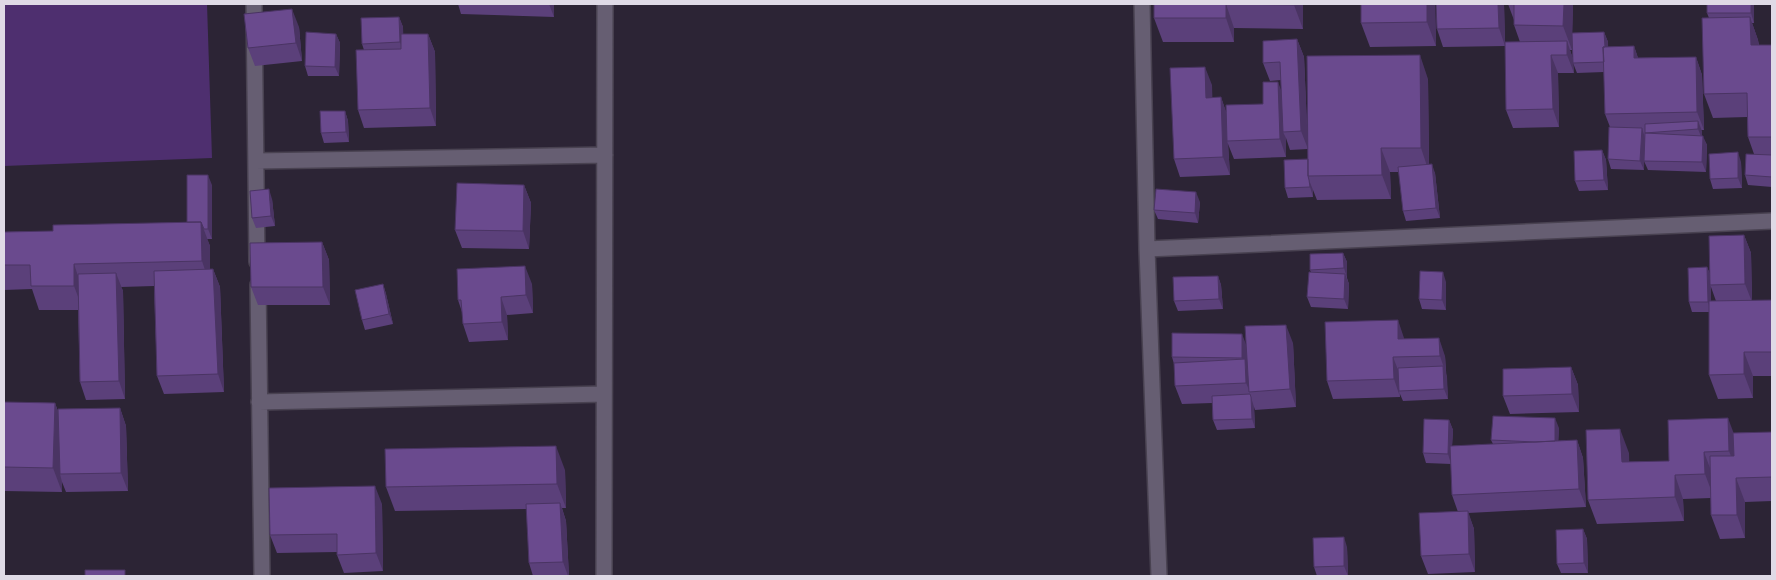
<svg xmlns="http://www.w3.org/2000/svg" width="1776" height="580" font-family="'PT Sans',sans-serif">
	<rect width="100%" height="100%" fill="#2c2435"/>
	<path fill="#4e2f6f" d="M4,4h203l5,154 -208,8z"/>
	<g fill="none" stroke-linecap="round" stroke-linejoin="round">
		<g stroke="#494251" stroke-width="18">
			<path id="minor" d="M254,4l3,258
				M1142,4l5,245 12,327
				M256,161l349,-6
				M1147,249l625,-28
				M258,285l4,291
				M259,402l345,-8
				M604,576l1,-572"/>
		</g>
		<use href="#minor" stroke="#665e72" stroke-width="15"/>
	</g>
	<path fill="#5b407a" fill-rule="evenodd" d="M458,4h96v13l-93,-3z
		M1154,4h149v25l-69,-1v14h-71l-9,-24z
		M1361,4h74l1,42 -66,1 -9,-24z
		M1436,4h68l1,38h15l-6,-17v-5l-6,-16h65l-1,29 32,-1 4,10v5l26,-1 4,12 58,-1 6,18 2,55h-3l1,6 5,9 -1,27 -58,-2 -4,-9v9l-33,-1 -3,-10 2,-32 -5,-13 -1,-42 -27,1 -4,-10 1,10h-16l1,54 -46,1 -7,-18 -1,-64 -62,1 -6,-18zM1572,38l1,21 -3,-9h2z
		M1754,4v19h-2l6,17 1,5h13v142l-24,-2 -3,-10 9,-21 -6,-17 -1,-20 -34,1 -9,-24 5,-76 -2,-5z
		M399,17l4,10v7h25l7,18 1,74 -72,2 -6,-18 6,-60 -2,-6z
		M299,27l3,34 -47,5 -7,-18z
		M336,34l4,9 -1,33h-31l-3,-10z
		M1297,39l7,18 4,92 -18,1 -4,-12v19l-52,2 -6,-15 2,31 -50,2 -6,-18 38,-74v12h9l5,15 37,-8 19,-12 -1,-12 -11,1 -7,-18z
		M1428,79l1,85 6,9 5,45 -34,3 -3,-10 -4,-39h-9l1,27 -74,1 -4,-10v7l-25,1 -3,-10 23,-29z
		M345,111l3,10 1,21 -25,1 -3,-10z
		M1602,150l4,10 2,30 -29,1 -4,-10z
		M1741,162l1,26 -29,1 -3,-10z
		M212,185v54h-5l3,7v23h3l7,18 4,105 -60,2 -7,-18 -3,-90 -33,1 2,4 2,108 -39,1 -6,-18 -2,-72h-39l-7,-21 -28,1v-58l49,-1 134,-9z
		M524,185l7,18 -2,46 -67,-1 -7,-18z
		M272,199l3,27 -19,2 -4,-10z
		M1200,202l-2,21 -40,-4 -4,-9z
		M1744,235l7,18 1,48 20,-1v76h-19v22l-35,1 -9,-24v-63h-17l-3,-10 18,-35 3,7zM1711,287l5,14h-5z
		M322,242l7,18 1,45h-72l-7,-18z
		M1343,253l4,9v16l2,6 -1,25 -37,-2 -4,-10 4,-25 -1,-2z
		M1218,276l3,9 2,24 -45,2 -4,-10z
		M1446,282v28l-24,-1 -3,-10z
		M383,284l3,10 7,30 -28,6 -3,-10z
		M532,284l1,29 -26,2 1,25 -39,2 -6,-18 -1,-12 -4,-12z
		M1404,339l41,17 3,43 -45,2 -3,-7v3l-67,2 -6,-18z
		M1293,343l3,64 -41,3 -1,-3 1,21 -38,2 -4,-10 -1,-17 -30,1 -7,-18 -1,-22 -2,-7 74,-12z
		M1571,367l7,18 1,27 -69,2 -7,-18z
		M4,402l51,1 4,11 61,-6 6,18 2,65 -62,1 -4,-10v10l-58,-1z
		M1449,420l4,10 -1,16 41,-2 -2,-4 68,-12 -1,13 19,-1 6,18 3,49 -118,6 6,16 1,43 -47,2 -7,-18 37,-44 -6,-17 -1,-31 -25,-1 -3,-10z
		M1772,432v69l-27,1v36l-25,1 -9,-24v-17l-28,1 1,22 -87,3 -9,-24 41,-47v9l40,-1 65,-28z
		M565,470l1,38h-4l4,13 3,55h-36l-4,-13 -2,-54 -132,2 -9,-24z
		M382,504l1,67 -39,2 -7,-18v-3l-60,1 -7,-18z
		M1583,529l4,10 1,34h-27l-4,-9z
		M1347,547l1,29h-31l-3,-9z"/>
	<path fill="#4a3463" d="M549,4h5v13z
		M1226,4l8,24v14l-8,-24z
		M1294,4h9v25l-9,-24z
		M1427,4h8l1,42 -9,-24z
		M1498,4h6l1,42 -6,-18z
		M1564,4h9l-1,46 -9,-24z
		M1751,4h3v19l-3,-10z
		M292,9l7,18 3,34 -6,-18z
		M399,17l4,10 1,25 -4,-10z
		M1750,17l8,23 2,29 -9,-24z
		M1604,32l4,10 1,29 -4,-9z
		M336,34l4,9 -1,33 -4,-9z
		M428,34l7,18 1,74 -6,-18z
		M1297,39l7,18 4,92 -7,-18z
		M1567,41l6,18 1,14 -7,-18z
		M1634,46l6,18 -6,-6z
		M1420,55l8,24 1,93 -8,-24z
		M1551,55l7,18 1,54 -6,-18z
		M1696,57l6,18 2,55 -7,-18z
		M1205,67l7,18 1,31 -7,-18z
		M1278,82l7,18 -2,32 3,6v19l-6,-18z
		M1221,97l6,18v26l1,3 2,31 -7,-18z
		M345,111l3,10 1,21 -3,-10z
		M1698,121l4,10v8l-4,-10z
		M1642,128l3,10 -1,32 -4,-9z
		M1703,136l4,9 -1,27 -4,-10z
		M1381,148l9,24 1,27 -9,-24z
		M1602,150l4,10 2,30 -4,-10z
		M1738,152l3,10 1,26 -4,-10z
		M1432,164l3,9 5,45 -4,-10z
		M208,175l4,10v54l-4,-10z
		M1309,180l4,10v7l-3,-10z
		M524,185l7,18 -2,46 -6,-18z
		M269,189l3,10 3,27 -4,-10z
		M1196,192l4,10 -2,21 -3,-10z
		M201,222l9,24v39l-8,-24z
		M1744,235l7,18 1,49 -7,-18z
		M322,242l7,18 1,45 -7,-18z
		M1343,253l4,9v16l-3,-10z
		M74,264l8,24 1,22 -9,-24z
		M525,266l7,18 1,29 -7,-18z
		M1707,267l4,10 -1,8 1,2v25l-3,-10z
		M213,269l7,18 4,105 -6,-18z
		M1443,272l3,10v28l-4,-10z
		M116,273l7,18 2,108 -6,-18z
		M1345,274l4,10 -1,25 -4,-10z
		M1218,276l3,9 2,24 -4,-10z
		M383,284l3,10 7,30 -4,-10z
		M501,297l6,18 1,25 -6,-18z
		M1398,320l6,18 1,19 -7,-18z
		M1286,325l7,18 3,64 -6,-18z
		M1242,334l7,18 1,40 -4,-9v-16l-4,-9z
		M1439,338l6,18 1,18 -6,-18z
		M1744,352l9,24v22l-9,-24z
		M1393,357l7,18 -1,16 1,6 -6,-18z
		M1443,366l4,10 1,23 -4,-10z
		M1571,367l7,18 1,27 -7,-18z
		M1251,397l3,10 1,21 -3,-9z
		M55,403l8,24 -3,47 2,8v10l-9,-24z
		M120,408l6,18 2,65 -7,-18z
		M1555,418l4,10 -1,25 -3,-10z
		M1728,418l9,24 1,33 -9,-24z
		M1449,420l4,10 -2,34 -3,-10z
		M1620,429l9,24 1,33 -8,-24z
		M1577,440l6,18 3,49 -7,-18z
		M556,446l9,24 1,38 -9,-24z
		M1704,452l9,24 1,22 -9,-24z
		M1675,475l8,24 1,22 -9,-24z
		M1736,478l9,24v36l-8,-23z
		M375,486l7,18 1,67 -7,-18z
		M560,503l6,18 3,55h-1l-5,-14z
		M1468,511l6,18 1,43 -6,-18z
		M1583,529l4,10 1,34 -4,-10z
		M1344,537l3,10 1,29 -4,-10z"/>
	<path fill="#6a4a8e" stroke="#4a3463" d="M1154,4h140v1l-68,-1v14h-72z
		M1361,4h66v18l-66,1z
		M1436,4h62l1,24 -62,1z
		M1514,4h50l-1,22 -49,-1z
		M1707,4h44v9h-44z
		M292,9l4,34 -48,5 -4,-34z
		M399,17l1,25 -38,2 -1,-26z
		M1750,17l1,28h21v92h-24l-1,-44 -43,1 -2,-76z
		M306,32l30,2 -1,33 -30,-1z
		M1604,32l1,15h-2l1,15 -31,1 -1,-30z
		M401,34h27l2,74 -72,2 -2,-60 45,-1z
		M1297,39l4,92 -18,1 -3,-70 -17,1v-22z
		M1567,41v14h-16l2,54 -47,1 -1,-68z
		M1634,46v12l62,-1 1,55 -92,2 -2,-67z
		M1420,55l1,93h-40l1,27 -74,1 -1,-120z
		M1205,67l1,31 15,-1 2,60 -49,2 -4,-91z
		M1263,82h15l2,57 -53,2 -1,-36 37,-1z
		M320,111h25l1,21 -25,1z
		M1698,121v8l-53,4v-9z
		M1609,127l33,1 -2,33 -32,-2z
		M1645,133l58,3 -1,26 -58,-1z
		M1602,150l2,30 -29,1 -1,-30z
		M1738,152v26l-28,1 -1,-25z
		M1746,154l26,1v22l-27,-2z
		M1308,159v17l1,4 1,7 -25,1 -1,-28z
		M1432,164l4,44 -33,3 -5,-44z
		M187,175h21v54h-4l-3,-7h-14z
		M457,183l67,2 -1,46 -68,-1z
		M269,189l2,27 -19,2 -2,-27z
		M1156,189l40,3 -1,21 -41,-3z
		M201,222l1,39 -128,3v22h-43l-1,-21h-26v-33l49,-1v-6z
		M1744,235l1,49 -35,1 -1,-49z
		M322,242l1,45h-72l-1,-44z
		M1343,253l1,15 -34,2v-16z
		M525,266l1,29 -25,2 1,25 -39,2 -2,-24h-3l-1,-31z
		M1707,267l1,35h-19l-1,-34z
		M213,269l5,105 -61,2 -3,-105z
		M1420,271l23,1 -1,28 -23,-1z
		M1309,272l36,2 -1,25 -37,-2z
		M116,273l3,108 -39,1 -2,-108z
		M1218,276l1,23 -45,2 -1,-24z
		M383,284l6,30 -27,6 -7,-30z
		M1772,300v52h-28v22l-35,1v-74z
		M1398,320v19l41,-1 1,18 -47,1 1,22 -67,2 -2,-59z
		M1286,325l4,64 -41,3 -4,-66z
		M1172,333l70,1v24l-70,-1z
		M1245,359l1,24 -71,3 -1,-23z
		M1443,366l1,23 -45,2 -1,-23z
		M1571,367l1,27 -69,2v-27z
		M1250,394l1,3 1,22 -39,1 -1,-24z
		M4,402l51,1 -2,65 -49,-1z
		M120,408l1,65 -61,1 -2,-65z
		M1493,416l62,2v23l-20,1 -44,-2z
		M1728,418l1,33 -25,1 1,22 -30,1v22l-87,3 -2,-70 34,-1 2,33 47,-1 -1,-41z
		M1424,419l25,1 -1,34 -25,-1z
		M1772,432v45l-36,1 1,37h-26l-1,-59h24l-1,-23z
		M1577,440l2,49 -127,6 -2,-49z
		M556,446l1,38 -171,3 -1,-38z
		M375,486l1,67 -39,2v-21l-67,1 -1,-47z
		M560,503l3,59 -34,1 -3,-59z
		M1468,511l1,43 -48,2 -2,-43z
		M1583,529l1,34 -27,1 -1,-34z
		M1344,537v29l-30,1 -1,-29z
		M85,570h40v6h-40z"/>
	<rect width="1776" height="580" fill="none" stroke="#dfdae6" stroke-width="10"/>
</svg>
